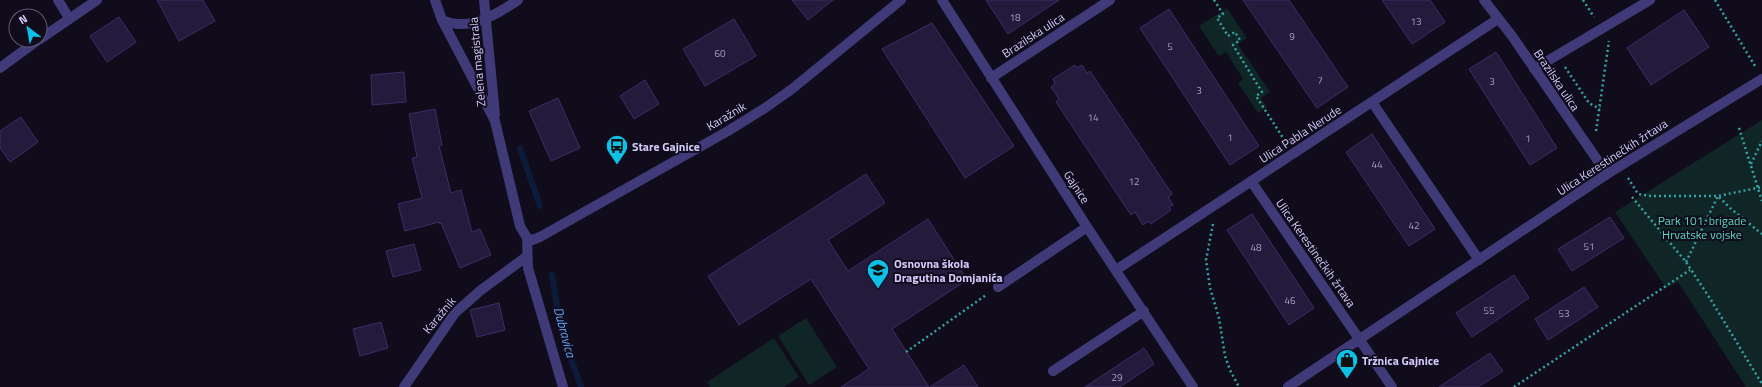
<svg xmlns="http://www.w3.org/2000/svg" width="1762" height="387" font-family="'Titillium Web',sans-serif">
	<rect width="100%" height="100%" fill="#100c1c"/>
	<path fill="#102526" d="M1227,8l20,30 -9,6 32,48 -9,6 6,9 -9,6 -20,-30 5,-4 -17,-27 -7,4 -20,-30z
		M1762,120v267h-16l-68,-105 -12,6 -51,-76z
		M806,318l31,49 -28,18 -31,-49z
		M774,338l25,39 -15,10h-74l-3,-5z"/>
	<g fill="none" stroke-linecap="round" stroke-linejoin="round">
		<path stroke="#0d1b3b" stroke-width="6" d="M520,148l20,58
			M552,275c5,39 15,76 29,112"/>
	</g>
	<path fill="#231a3c" stroke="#3d2d67" d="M157,0h46l12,21 -36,20z
		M792,0h41l-25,20z
		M986,0h73l-51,34z
		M1243,0h46l59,87 -31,21z
		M1382,0h48l15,22 -33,22z
		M1169,9l90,137 -29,19 -90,-137z
		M1684,10l25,37 -58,38 -24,-37z
		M119,17l17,25 -29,20 -17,-26z
		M734,19l22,37 -51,30 -22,-37z
		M932,23l82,123 -49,32 -83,-129z
		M1496,52l61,96 -27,17 -61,-96z
		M1075,65l2,3 5,-3 5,8 3,-2 82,123 -4,3 5,8 -4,2 2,3 -20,14 -2,-3 -6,4 -8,-13 -4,3 -75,-113 3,-3 -8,-12 4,-3 -2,-5z
		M404,72l2,30 -34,3 -1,-30z
		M645,80l14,24 -25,15 -14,-23z
		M558,98l22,50 -29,13 -22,-50z
		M435,109l7,36 -3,1 12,47 10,-3 11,42 8,-3 11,26 -31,13 -19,-45 -1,1 -1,-2 -34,9 -7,-27 24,-6 -10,-40 5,-1 -8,-43z
		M21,117l17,25 -28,20 -10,-14v-17z
		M1372,134l63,95 -26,17 -63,-94z
		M866,174l19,29 -57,37 20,31 80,-52 39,61 -75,49 37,58h-88l28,-18 -58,-90 -72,46 -31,-49z
		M1252,214l62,94 -25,17 -62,-95z
		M1610,217l14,21 -52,33 -14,-22z
		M414,244l7,26 -28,7 -7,-26z
		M1514,275l15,23 -57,39 -16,-24z
		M1584,287l14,20 -50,33 -13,-21z
		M499,303l6,27 -28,7 -7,-27z
		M381,322l7,26 -28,8 -7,-27z
		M1144,348l10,16 -34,23h-35z
		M1490,353l13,18 -25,16h-39z
		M964,365l14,22h-48z"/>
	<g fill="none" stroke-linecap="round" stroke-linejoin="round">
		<path stroke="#33a5a7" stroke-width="2.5" stroke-dasharray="2 3" stroke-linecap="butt" d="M1214,0l9,14 -6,4 11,18 7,-4 5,8 -7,5 29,47 -6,4 29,45
			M1583,0l11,17
			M1715,0l40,66
			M1565,67l24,36 11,6
			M1739,128l23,73
			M1596,131l13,-90
			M1751,164l11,-23
			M1628,178l10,16 13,2h67l44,-9
			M1632,197l54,65 25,38 51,84
			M1213,224l-7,36 4,28 9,30 6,38 5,14 9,17
			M1686,262l32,-66 12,12 32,26
			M906,352l80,-57
			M1514,387l176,-117"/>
		<path stroke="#413a79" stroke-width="10" d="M58,0l11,18
			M435,0l7,20 53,101 25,105 7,12 1,30 35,119
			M484,0l11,115
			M942,0l145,227 106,160
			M1484,0l28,36 95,138
			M442,20c26,12 54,-5 76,-20
			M40,39l57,-39
			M0,68l38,-28
			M1534,69l116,-69
			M991,78l119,-78
			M1372,102l107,158
			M1251,181l141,206
			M527,238l5,2 8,-3 188,-106 37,-23 27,-19 109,-89
			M1116,270l382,-251
			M998,287l89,-60
			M1053,371l91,-60
			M404,387l51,-74 26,-23 45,-33
			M1288,387l319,-213 155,-95"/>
	</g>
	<defs>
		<g id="bus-pin" transform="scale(1.15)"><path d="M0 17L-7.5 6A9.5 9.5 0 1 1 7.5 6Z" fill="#0dc0e6" stroke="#100c1c"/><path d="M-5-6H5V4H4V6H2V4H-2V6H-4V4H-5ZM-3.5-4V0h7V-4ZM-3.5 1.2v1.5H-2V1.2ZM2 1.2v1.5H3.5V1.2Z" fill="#111"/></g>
		<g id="school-pin" transform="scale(1.15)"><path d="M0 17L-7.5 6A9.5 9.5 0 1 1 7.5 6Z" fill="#0dc0e6" stroke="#100c1c"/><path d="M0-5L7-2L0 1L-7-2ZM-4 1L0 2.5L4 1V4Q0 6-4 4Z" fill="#111"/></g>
		<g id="shop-pin" transform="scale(1.15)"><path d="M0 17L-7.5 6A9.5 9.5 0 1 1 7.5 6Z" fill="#0dc0e6" stroke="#100c1c"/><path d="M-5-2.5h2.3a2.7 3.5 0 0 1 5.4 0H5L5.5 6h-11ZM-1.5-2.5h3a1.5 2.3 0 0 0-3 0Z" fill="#111"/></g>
	</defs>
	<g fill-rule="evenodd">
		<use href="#bus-pin" x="617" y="146"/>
		<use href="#school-pin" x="878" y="270"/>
		<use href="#shop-pin" x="1347" y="360"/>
	</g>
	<g text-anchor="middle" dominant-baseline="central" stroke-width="4" stroke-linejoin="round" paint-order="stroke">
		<g font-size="10" fill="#a89fcc">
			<text x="1015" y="17">18</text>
			<text x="1416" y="21">13</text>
			<text x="1292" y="36">9</text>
			<text x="1170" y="46">5</text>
			<text x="720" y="53">60</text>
			<text x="1320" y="80">7</text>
			<text x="1492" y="81">3</text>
			<text x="1199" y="90">3</text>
			<text x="1093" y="117">14</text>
			<text x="1230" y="137">1</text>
			<text x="1528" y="138">1</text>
			<text x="1377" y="164">44</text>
			<text x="1134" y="181">12</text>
			<text x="1414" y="225">42</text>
			<text x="1589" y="246">51</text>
			<text x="1256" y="247">48</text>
			<text x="1290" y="300">46</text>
			<text x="1489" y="310">55</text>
			<text x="1564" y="313">53</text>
			<text x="1117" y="377">29</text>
		</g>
		<g font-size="12" fill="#d4cbfc" stroke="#100c1c">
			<text transform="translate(1033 35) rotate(-33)">Brazilska ulica</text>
			<text transform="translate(477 62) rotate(-95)">Zelena magistrala</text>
			<text transform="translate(1557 80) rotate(56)">Brazilska ulica</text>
			<text transform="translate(726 116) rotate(-31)">Karažnik</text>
			<text transform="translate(1300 134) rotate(-33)">Ulica Pabla Nerude</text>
			<text transform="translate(1612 157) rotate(-33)">Ulica Kerestinečkih žrtava</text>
			<text transform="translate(1077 187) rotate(57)">Gajnice</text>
			<text transform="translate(1316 253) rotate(55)">Ulica Kerestinečkih žrtava</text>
			<text transform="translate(439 315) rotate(-50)">Karažnik</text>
		</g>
		<g font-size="12" font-weight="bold" fill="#d4cbfc" stroke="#100c1c" text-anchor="start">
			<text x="632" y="146">Stare Gajnice</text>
			<text x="894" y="263">Osnovna škola<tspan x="894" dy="14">Dragutina Domjanića</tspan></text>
			<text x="1362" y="360">Tržnica Gajnice</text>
		</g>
		<g font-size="12" fill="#5cd7c1" stroke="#100c1c">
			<text x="1702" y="220">Park 101. brigade<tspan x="1702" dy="14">Hrvatske vojske</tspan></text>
		</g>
		<g font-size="13" font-style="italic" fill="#5fa5f6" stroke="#100c1c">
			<text transform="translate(565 332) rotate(75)">Dubravica</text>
		</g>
	</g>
	<g transform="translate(28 28) rotate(329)"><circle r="19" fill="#100c1c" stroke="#5e5876"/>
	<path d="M0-3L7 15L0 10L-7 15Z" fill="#0dc0e6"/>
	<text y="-6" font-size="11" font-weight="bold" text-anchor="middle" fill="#d4cbfc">N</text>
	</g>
</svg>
